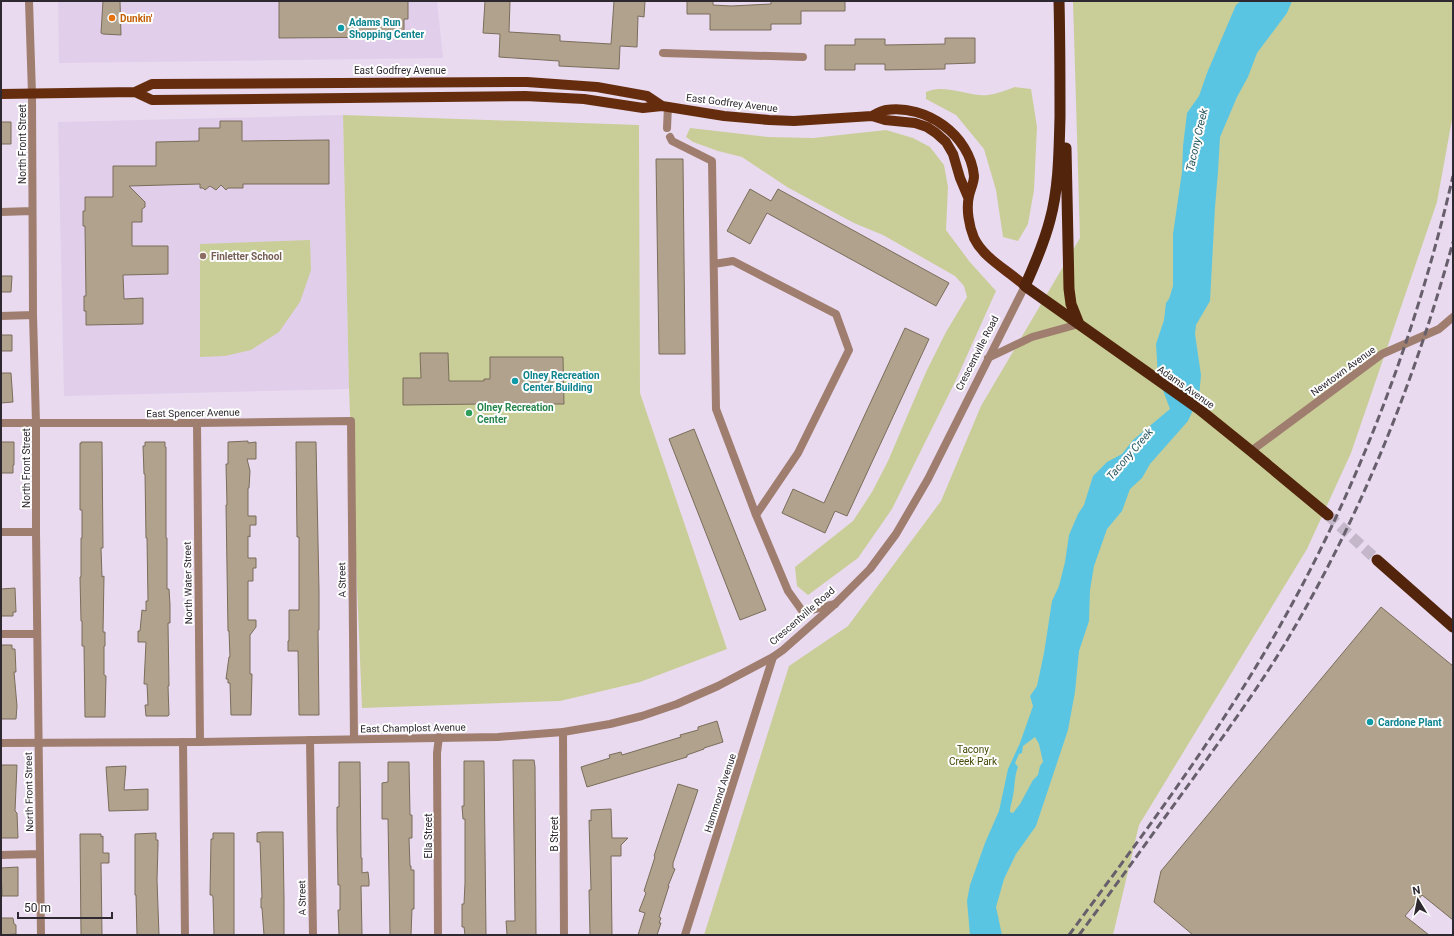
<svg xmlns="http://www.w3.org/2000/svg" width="1454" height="936" font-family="Roboto,sans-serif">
	<rect width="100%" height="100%" fill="#e9daf0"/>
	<path fill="#e1ceeb" d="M58,1h379l6,57 -384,5z
		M343,115l6,274 -285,7 -6,-274z"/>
	<path fill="#c9ce98" d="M1073,1h380v113l-16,88 -86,251 -44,96 -168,276 -26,110h-409l85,-269 59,-40 93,-125 40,-95 99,-168z
		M1015,87l16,2 6,38 -3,63 -6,34 -10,17 -15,-4 -7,-47 -12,-41 -28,-34 -30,-16v-7c18,-9 43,5 62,3 9,-1 18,-5 27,-8z
		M343,115l296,10 1,268 87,256 -87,33 -80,19 -198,7 -13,-319z
		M690,128l78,9 45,1 73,-8 27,8 17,9 14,18 4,22 -2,43 23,31 27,30 -40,89 -64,129 -34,49 -50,37 -11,-9 -2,-19 58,-46 19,-29 16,-31 38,-89 20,-40 21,-35 -3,-11 -9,-10 -72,-41 -29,-12 -67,-36 -45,-30 -24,-6 -25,-9 -7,-5z
		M310,240l1,30 -11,32 -21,30 -28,18 -26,6 -25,1v-113z"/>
	<path fill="#59c5e3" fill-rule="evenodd" d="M1241,1h51l-5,12 -30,40 -9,24 -11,20 -17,40 -2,35 -3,35 -5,94 -14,24 -1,9 6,41 -2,22 -11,24 -38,43 -8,14 -12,11 -8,22 -15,18 -13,37 -4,24 -1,31 -10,30 -4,41 -7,38 -32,96 -20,28 -12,25 -8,28 6,28h-32l-3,-34 3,-16 15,-42 14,-32 9,-42 12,-26 13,-37 -3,-10 7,-10 7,-33 8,-52 7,-15 6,-24 4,-27 9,-21 6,-9 9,-29 14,-14 15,-8 11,-14 37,-31 -12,-32 -2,-33 8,-24 2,-17 3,-4 4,-13v-52l9,-62 1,-26 4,-33 12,-17 8,-23 29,-68zM1035,737l4,7 4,18 -3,4 -2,9 -5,5 -13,24 -7,9 -3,-1c0,-6 2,-10 3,-16 2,-10 1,-19 5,-29l-3,-4 4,-9 3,-1 1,-7z"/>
	<path fill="#b0a28d" stroke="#7a6d5a" d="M103,1h17l1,34 -18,-1 -2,-1z
		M279,1h129v18h-4v18l-125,1z
		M485,1h25l-1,31 51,3v6l51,3 3,-43h31l-1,16 -6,-1 -1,31 -17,-1 -1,23 -60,-3v-5l-60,-4 1,-23 -17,-1z
		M687,1h26v4l18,1 40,-2v-3h74v10h-44v13h-30v6h-61v-16h-23z
		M945,38h30v25l-30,1v5l-60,1v-6h-30v6h-30v-25h30v-6h30v6l60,-1z
		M220,121h22v20l87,-1v44h-86v4h-15l-2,2 -5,-5 -5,5 -6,-4 -5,4 -2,-2h-3v-4l-71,2 16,16v5l-3,2v13h-10v24h36v28l-45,1 1,24 19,-1v26l-57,1v-14h-2v-15h2l-1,-70h-2v-15h2v-14h28v-31h43v-24l43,-1v-13h21z
		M1,122h10v22h-10z
		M656,159h27l2,195h-26z
		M750,189l21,12 7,-12 171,94 -13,23 -169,-93 -17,31 -23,-13z
		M1,276h11l-1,16h-10z
		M905,328l24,11 -82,177 -12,-5 -10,22 -43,-20 11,-24 31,14z
		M1,335h11v16h-11z
		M420,353h28l1,28h35v-2h6v-22h73l1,47h-62l1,4 -20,1v-5l-80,1v-27h18z
		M1,373h10l2,29 -12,1z
		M694,429l72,181 -26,10 -71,-181z
		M248,441v2l8,-1v17h-9l3,12 -1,17h-1v28h8v9h-6v12l-2,-1v22h8v10h-3v13h-5v39h8v7l-6,8v39h2l-1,41h-20l-1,-32h-2v-4h-2l3,-22h1l-1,-26h-1l-2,-126h1l-1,-41h2v-22z
		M1,442h13v23h-1v8h-12z
		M81,442h21l1,106h-2l1,29 2,-1 -1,56h2v14h-1v29l2,1 -1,41h-20l-1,-71h-2v-25h-1l-1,-44h1v-39h1v-28h-2v-67l1,1z
		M145,442h20v5h1v91h1v51h2l1,16v18h-2l1,63h-1l1,29 -1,1h-22l-1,-11h3l-1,-21h-3l2,-42h-8v-11h2l2,-21 4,1v-10h2l-1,-63h-1l-1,-64h-1l-1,-28h2z
		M296,442h20l3,149v39h-1l1,85h-20l-1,-64h-10v-10h1v-31h10v-73h-2z
		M15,588l1,24h-3v4h-12v-27z
		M1381,607l72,59v254l-31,-25 -17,21 24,19h-236l-39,-33 7,-31z
		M1,645h11v4h3l1,23h-2l3,34 -1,13h-15z
		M717,721l6,21 -19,6v1l-17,6v2l-100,30 -6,-20 29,-9 -1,-3 12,-3 1,3 59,-18 -1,-2 18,-5v-3z
		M513,760h21l1,7 1,168h-29l-1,-14h9z
		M464,761h20l2,174h-21l-1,-8h-2v-23h2l1,-21v-64h-2l-1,-13h2z
		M339,762h21l1,96h1v15l6,-1 1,9v5h-8l1,49h-23l-1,-25h2v-25h-2l-1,-56v-22h2z
		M388,762h21l1,53h2v23h-3l1,28h1v4h3v39h-2l-1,26h-21l-2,-116h-6v-36l6,-1z
		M1,765h16l-2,46 2,2 1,25h-17z
		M126,766l-2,24 24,-1v21l-39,1 -3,-44z
		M678,784l20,6 -25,73v5l2,1 -7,17h1l-10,31 2,1 -2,5h2l-4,12h-19l7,-22 -6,-2 7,-18 -2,-2 11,-34 -1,-1z
		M611,809l1,29h16l-7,7v11h-10l1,79h-22l-1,-45h2l-2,-70 2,1v-11z
		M262,832h21l1,67v36h-20l-2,-27h-1v-10h1l-2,-56h-3v-9z
		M156,833v7h2v5l-1,35 2,55h-22l-1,-40h-1v-61z
		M213,833h21v102h-20l-1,-38 -1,-2h-2l1,-56h2z
		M80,834h21v3l2,-1v17h6v10h-8l1,72h-21z
		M18,867v29h-16l-1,-28z
		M1,918h12l1,6 2,1v9l-15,1z"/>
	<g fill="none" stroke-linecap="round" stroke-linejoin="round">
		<path stroke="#c4b7ca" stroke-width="11" stroke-dasharray="11 5.5" stroke-linecap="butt" d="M1328,515l49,45"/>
		<path stroke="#a07e6f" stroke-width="8" d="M29,1l3,93 1,221 3,108v109l5,403
			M663,53l140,4
			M667,128l1,-22
			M670,137l2,4 40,20 4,248 40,106 32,76 15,21 32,-8
			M1,212l31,-1
			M714,264l19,-3 103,53 13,36 -51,103 -42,62
			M1,316l32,-1
			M1,423h196l154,-2 3,318
			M197,423l3,319
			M1251,451l131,-97 57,-25 14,-12
			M1,532h35
			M1,634h36
			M563,732l1,203
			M310,740l3,195
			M183,742l2,193
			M1,855l39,-1
			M438,935l-1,-182 2,-16
			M685,935l88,-278"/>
		<path stroke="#a07e6f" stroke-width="8" d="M988,358l44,-21 47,-13
			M1,743l199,-1 298,-5 65,-5 47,-8 32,-8 35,-12 41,-18 55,-29 10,-7 52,-46 35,-35 26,-35 32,-55 97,-193"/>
		<path stroke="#652d0e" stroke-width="10" d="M135,92l17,8 373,-4 59,3 59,9 19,-2 62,10 45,4 25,1 78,-5 13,4 30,3 12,4 9,6 10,9 7,12 7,24 8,19
			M1,94l134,-2 17,-8 375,-2 70,5 50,9 15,10
			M872,116c4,-2 9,-5 14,-6 40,-6 84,25 88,66 0,7 -4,14 -5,20 -3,13 0,30 5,42 10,21 34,32 51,48"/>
		<path stroke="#52240b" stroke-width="11" d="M1059,1c1,39 1,77 1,116 -1,35 -1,70 -10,103 -6,23 -15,44 -25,66l174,123 52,42 77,64
			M1066,148l3,141 2,15 8,20
			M1377,560l76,67"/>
		<path stroke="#675f6b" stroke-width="3" stroke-dasharray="8 4" stroke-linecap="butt" d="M1069,935c64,-87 129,-173 185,-265 93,-152 159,-321 199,-494
			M1079,935c38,-51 75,-103 113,-155 32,-45 65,-90 94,-138 75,-126 128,-259 167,-400"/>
	</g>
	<circle fill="#e8710a" stroke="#fff" stroke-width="1.5" cx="112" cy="18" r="4"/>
	<g fill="#0f9aa8" stroke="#fff" stroke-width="1.5">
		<circle cx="341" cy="28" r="4"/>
		<circle cx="515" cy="381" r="4"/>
		<circle cx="1370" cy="722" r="4"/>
	</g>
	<circle fill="#8d6e63" stroke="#fff" stroke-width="1.5" cx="203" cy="256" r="4"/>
	<circle fill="#2e9e5b" stroke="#fff" stroke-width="1.5" cx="469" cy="413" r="4"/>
	<g text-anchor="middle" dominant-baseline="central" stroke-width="4" stroke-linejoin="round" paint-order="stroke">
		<g font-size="10" font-weight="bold" fill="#c56008" stroke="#fff" text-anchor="start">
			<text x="120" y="18">Dunkin'</text>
		</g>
		<g font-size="10" font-weight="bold" fill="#0d838f" stroke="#fff" text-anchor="start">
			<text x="349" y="22">Adams Run<tspan x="349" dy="12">Shopping Center</tspan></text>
			<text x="523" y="375">Olney Recreation<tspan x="523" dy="12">Center Building</tspan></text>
			<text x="1378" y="722">Cardone Plant</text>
		</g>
		<g font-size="10" fill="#2e2931" stroke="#fff">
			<text x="400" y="70">East Godfrey Avenue</text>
			<text transform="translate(732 103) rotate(7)">East Godfrey Avenue</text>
			<text transform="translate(22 144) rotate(-90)">North Front Street</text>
			<text transform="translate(977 353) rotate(-63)">Crescentville Road</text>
			<text transform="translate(1343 371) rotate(-36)">Newtown Avenue</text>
			<text transform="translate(1186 387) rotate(35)">Adams Avenue</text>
			<text transform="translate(193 413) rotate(-1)">East Spencer Avenue</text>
			<text transform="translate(26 468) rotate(-90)">North Front Street</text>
			<text transform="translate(342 580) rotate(-91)">A Street</text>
			<text transform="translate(188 583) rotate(-91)">North Water Street</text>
			<text transform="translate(802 616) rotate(-41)">Crescentville Road</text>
			<text transform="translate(413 728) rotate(-1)">East Champlost Avenue</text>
			<text transform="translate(29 792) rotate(-91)">North Front Street</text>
			<text transform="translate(720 793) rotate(-72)">Hammond Avenue</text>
			<text transform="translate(554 834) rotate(-90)">B Street</text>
			<text transform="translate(428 836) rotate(-90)">Ella Street</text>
			<text transform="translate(302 898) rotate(-91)">A Street</text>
		</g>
		<g font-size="10" font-weight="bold" fill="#785e54" stroke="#fff" text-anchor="start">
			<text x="211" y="256">Finletter School</text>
		</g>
		<g font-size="10" font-weight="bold" fill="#27864d" stroke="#fff" text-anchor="start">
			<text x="477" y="407">Olney Recreation<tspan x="477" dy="12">Center</tspan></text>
		</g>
		<g font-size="10" fill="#454705" stroke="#fff">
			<text x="973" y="749">Tacony<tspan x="973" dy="12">Creek Park</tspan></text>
		</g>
		<g font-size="11" font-style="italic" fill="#265461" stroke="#fff">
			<text transform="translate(1197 140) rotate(-77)">Tacony Creek</text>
			<text transform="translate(1130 454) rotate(-49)">Tacony Creek</text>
		</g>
	</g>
	<rect width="1454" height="936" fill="none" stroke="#2e2931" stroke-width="4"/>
	<g transform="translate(1418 900) rotate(350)" stroke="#ffffff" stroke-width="3" paint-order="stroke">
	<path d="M0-3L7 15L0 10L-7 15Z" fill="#2e2931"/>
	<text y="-6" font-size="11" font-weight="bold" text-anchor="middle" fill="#2e2931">N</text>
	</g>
	<path d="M18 912v6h94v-6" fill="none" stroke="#2e2931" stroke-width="2"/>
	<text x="24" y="912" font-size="12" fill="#2e2931" stroke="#ffffff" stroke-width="3" paint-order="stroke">50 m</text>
</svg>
